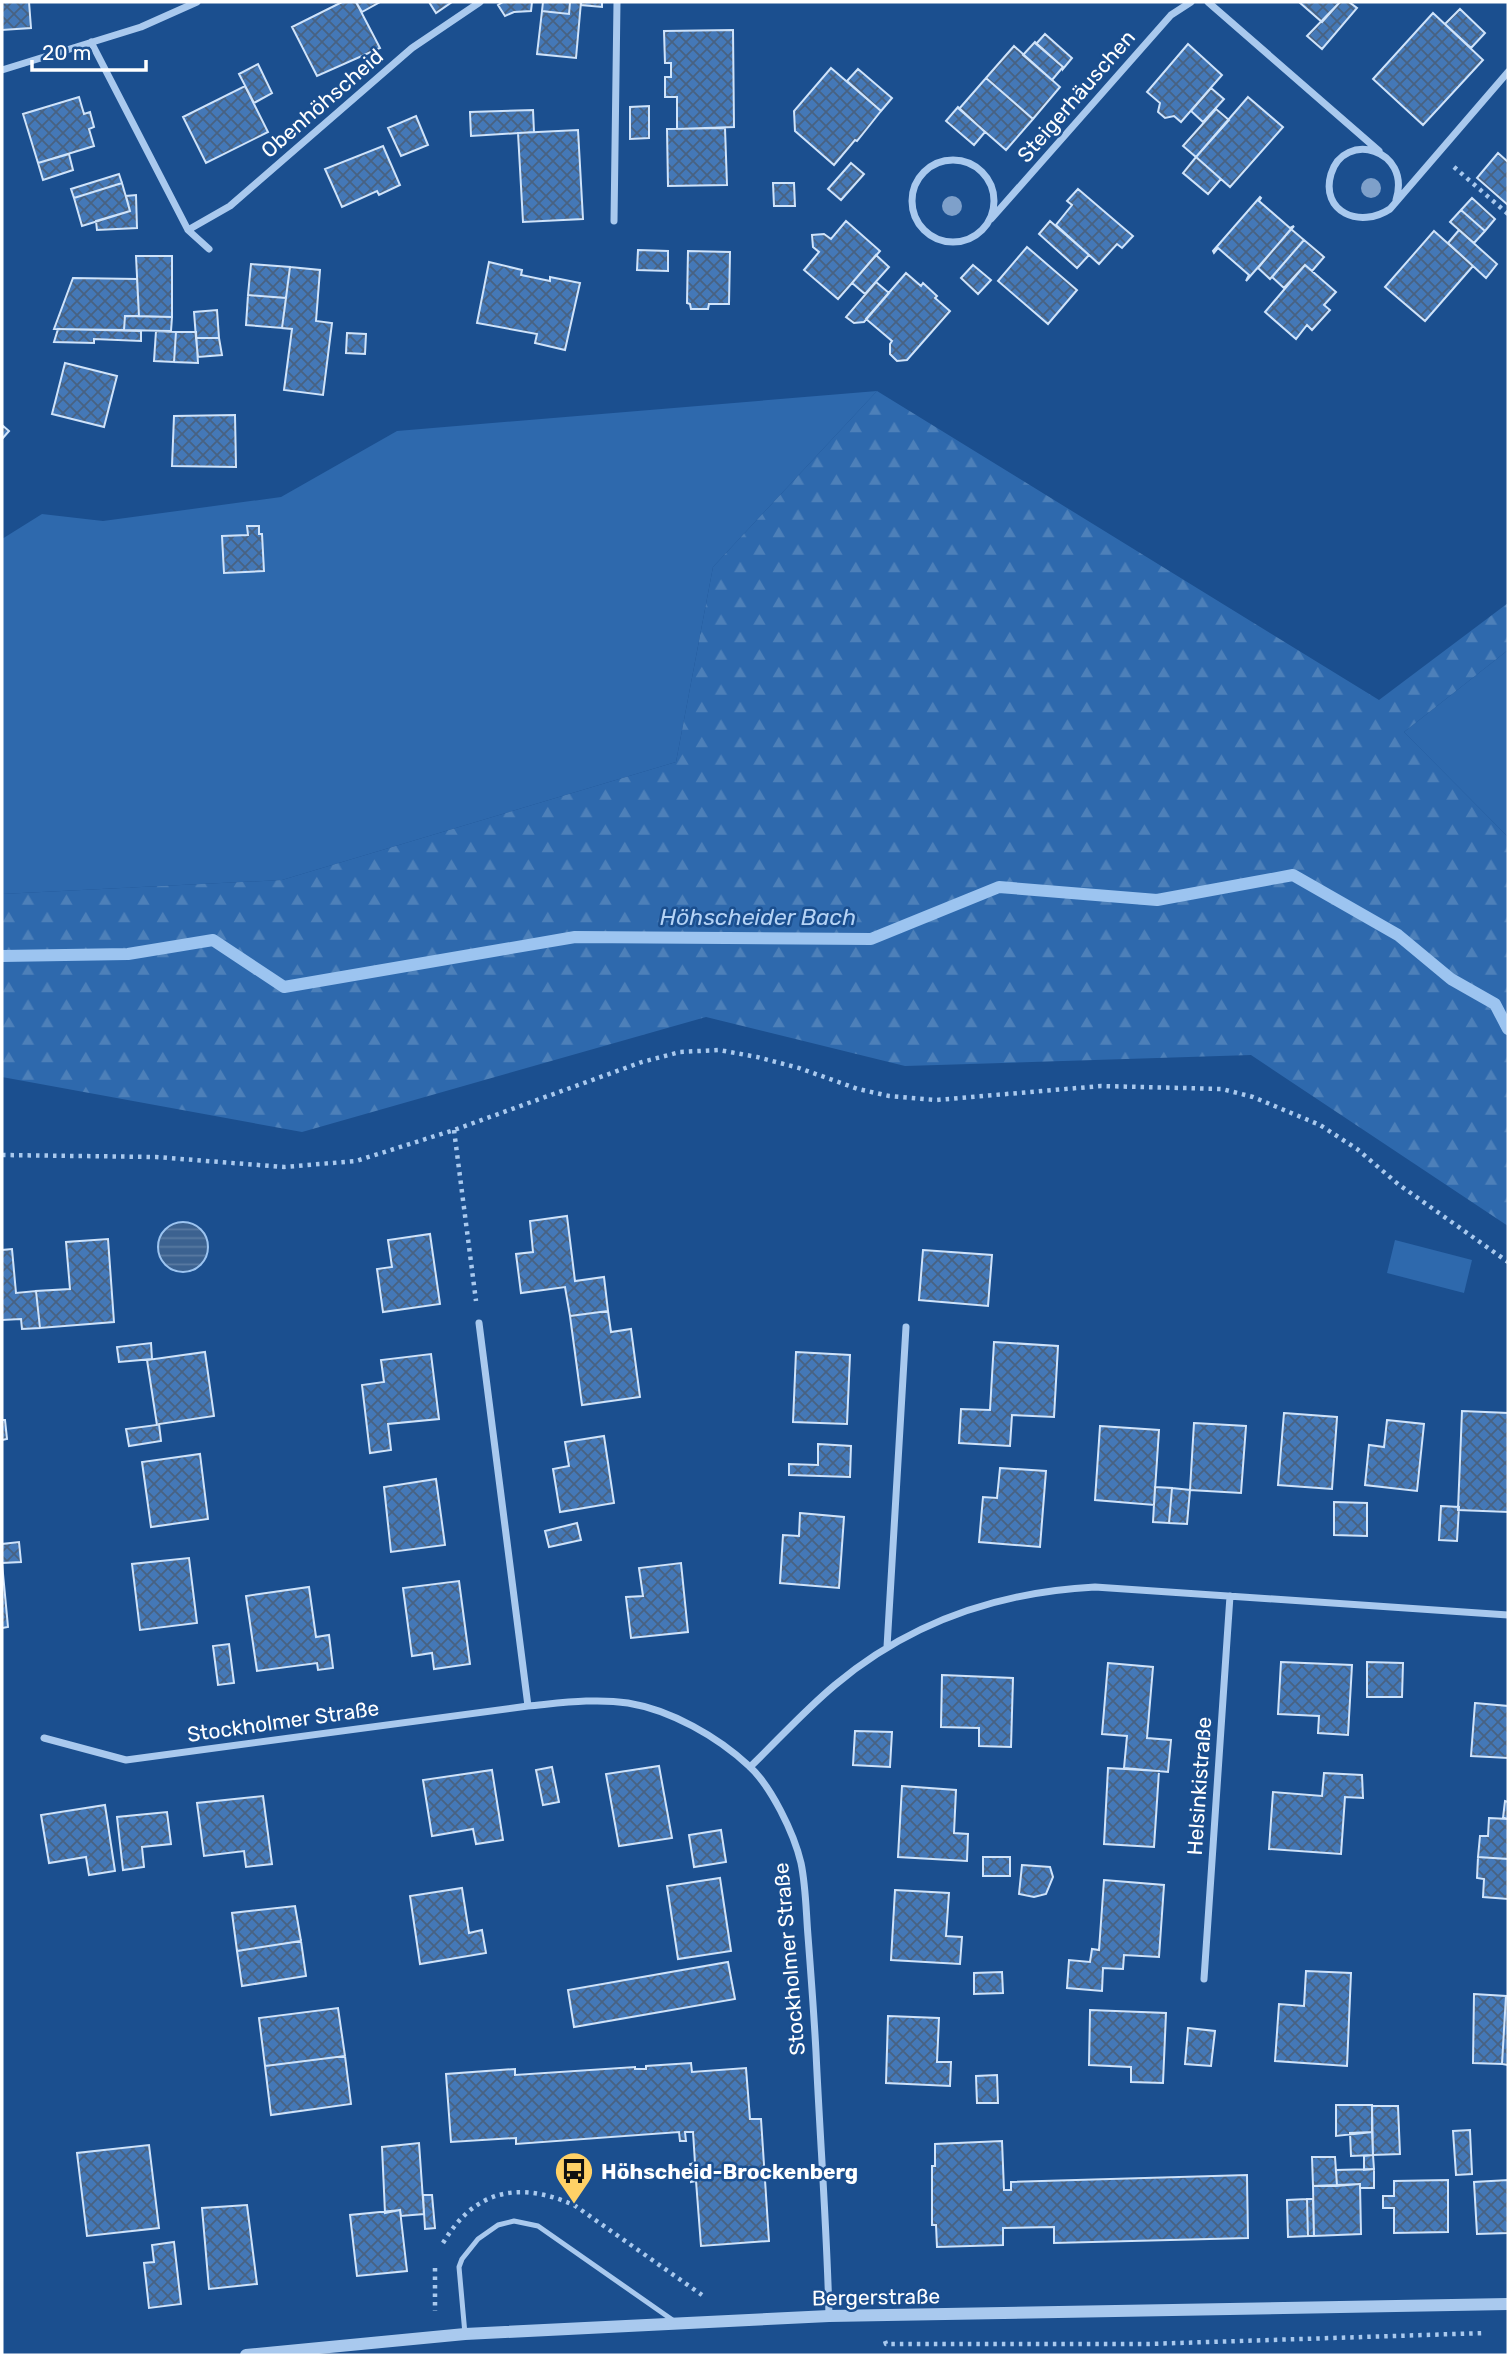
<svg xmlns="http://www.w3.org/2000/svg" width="1510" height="2357" font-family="Rubik,sans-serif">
	<defs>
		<pattern id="forest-firs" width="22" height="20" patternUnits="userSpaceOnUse" patternTransform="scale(1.75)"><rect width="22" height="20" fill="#2e69ad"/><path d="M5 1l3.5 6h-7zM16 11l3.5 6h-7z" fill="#4d80b9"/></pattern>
		<pattern id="water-rules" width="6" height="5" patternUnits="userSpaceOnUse" patternTransform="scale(1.75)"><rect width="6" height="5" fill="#3c6290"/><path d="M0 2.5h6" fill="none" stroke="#597aa1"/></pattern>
		<pattern id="building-cross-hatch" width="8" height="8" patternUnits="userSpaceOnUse" patternTransform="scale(1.75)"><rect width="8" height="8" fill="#4478b7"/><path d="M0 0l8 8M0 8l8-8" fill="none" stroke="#486282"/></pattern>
	</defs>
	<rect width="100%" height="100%" fill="#1b4f8f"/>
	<path fill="#2e69ad" d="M877,391l-164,176 -37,195 -394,118 -280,14v-355l40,-25 61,7 178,-24 116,-66z
		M1508,650v187l-104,-105z
		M1395,1240l77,20 -8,33 -77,-20z"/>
	<path fill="url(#forest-firs)" d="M877,391l502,309 129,-97v47l-104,82 104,105v389l-257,-171 -346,11 -199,-49 -404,115 -300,-55v-183l280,-14 394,-118 37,-195z"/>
	<path fill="url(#water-rules)" stroke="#9cc4f0" stroke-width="2" d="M158 1247a25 25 0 1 1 50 0a25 25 0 1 1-50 0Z"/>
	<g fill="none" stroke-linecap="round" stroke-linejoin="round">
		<path stroke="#9cc4f0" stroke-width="12" d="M2,956l126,-2 85,-14 71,47 291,-50 296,2 128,-52 158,13 136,-25 105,60 53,44 44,25 13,25"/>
	</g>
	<path fill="url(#building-cross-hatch)" stroke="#cfe3fa" stroke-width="2" d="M2,2h27l2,26 -29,2z
		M342,2h14l24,46 -63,28 -25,-49z
		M356,2h24l-18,10z
		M429,2h23l-16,11z
		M503,2h29l-1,9 -17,1 -9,4 -7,-11z
		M543,2h27l-1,12 -27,-3z
		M570,2h11l-5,56 -39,-4 5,-43 27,3z
		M581,2h21v5l-21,-2z
		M1299,2h41l-18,20z
		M1340,2h9l8,6 -35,41 -15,-13z
		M1460,9l25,24 -14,15 -26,-24z
		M1433,13l50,47 -60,65 -50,-46z
		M733,30l1,97 -57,2v-32h-12v-20h6v-14h-6l-1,-32z
		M1045,34l27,24 -9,11v-2l-27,-23z
		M1035,42l28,25 -11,13 -29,-25z
		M1188,44l34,31 -41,47 -7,-6 -9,2 -7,-6 2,-9 -13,-11z
		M1014,46l46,41 -27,32 -47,-41z
		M258,64l14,29 -18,10 -15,-29z
		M831,68l50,43 -24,30 -2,-1 -21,25 -39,-34 -1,-20z
		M858,69l34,29 -11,13 -34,-30z
		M986,78l47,41 -27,31 -47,-41z
		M245,86l23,46 -62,31 -23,-46z
		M1211,88l13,11 -21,23 -12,-11z
		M79,97l5,17 6,-2 4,15 -5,2 5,17 -56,17 -15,-49z
		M1248,97l35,30 -53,60 -34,-30z
		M649,106v32l-19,1v-32z
		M958,107l27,25 -11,13 -28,-24z
		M1216,109l13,11 -33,37 -13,-11z
		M533,110l1,22 -63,4 -1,-24z
		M416,116l12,29 -27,11 -13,-28z
		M725,128l2,57 -59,1 -1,-57z
		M578,130l5,89 -60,3 -5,-89z
		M383,146l17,39 -21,10 -2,-4 -35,16 -17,-38z
		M1498,153l10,9v43l-31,-27z
		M69,154l4,16 -30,10 -5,-17z
		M1196,157l25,22 -13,15 -25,-21z
		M851,163l13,11 -23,26 -13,-11z
		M119,174l3,9 -48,15 -3,-9z
		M122,183l8,28 -48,15 -8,-28z
		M773,183h21l1,23h-21z
		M1078,189l55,47 -11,12 -5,-4 -18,20 -43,-39 16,-20 -5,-4z
		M136,195l1,33 -40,2 -1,-9 34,-10 -4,-15z
		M1260,197l1,1 -2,3 31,27 4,-2 -48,55 3,-6 -31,-27 -4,5 -1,-2z
		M1472,198l23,21 -10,12 -24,-21z
		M1461,210l24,21 -11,12 -24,-21z
		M846,221l34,30 -42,48 -34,-29 15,-18 -6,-5 -1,-12 12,-1 7,5z
		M1050,221l39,34 -12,13 -38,-34z
		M1291,229l13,11 -34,39 -12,-11z
		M1459,230l38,34 -11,14 -38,-35z
		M1434,231l39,35 -48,55 -40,-34z
		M1304,240l20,17 -12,14 -7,-6 -21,23 -12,-11z
		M1027,247l50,43 -29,34 -50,-43z
		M638,250l30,1v20l-31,-1z
		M688,251l42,1 -1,52h-20l-1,5h-17l-1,-5 -3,-1z
		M876,255l13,12 -24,27 -13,-11z
		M136,256h36v61l-33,-1z
		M489,262l33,8 -1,5 29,6v-4l30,6 -15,67 -30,-7 2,-9 -60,-11z
		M251,264l39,3 -4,31 -38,-3z
		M973,265l18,15 -13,14 -17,-16z
		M1305,265l31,27 -12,13 6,5 -18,20 -5,-5 -11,14 -31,-27z
		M290,267l30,3 -4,51 16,2 -9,72 -39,-5 8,-61 -10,-1z
		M906,273l15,13 2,-3 14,13 -2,2 15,13 -43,49 -10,1 -7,-7v-10l2,-3 -26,-22z
		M73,278l64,1 2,37h-14l-1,14 -70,-1z
		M876,282l13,11 -25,29 -10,1 -8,-6z
		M248,295l38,3 -4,30 -36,-3z
		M217,310l2,28h-23l-2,-26z
		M125,316l47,1 -1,14 -47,-1z
		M58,329l83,2v10l-47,-2v4l-40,-1z
		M156,331l20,1 -2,30 -20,-1z
		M176,332h20l2,31 -24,-1z
		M347,333l19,1 -1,20 -19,-1z
		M196,338h23l3,17 -24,2z
		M65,363l52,13 -13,51 -52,-13z
		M235,415l1,52 -64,-1 2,-50z
		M2,425l7,6 -7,8z
		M247,526h12v8h3l2,37 -40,2 -2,-37 26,-1z
		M567,1216l8,65 29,-4 4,34 -38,5 -5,-29 -44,6 -5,-39 17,-2 -3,-31z
		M430,1234l10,70 -57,8 -6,-43 15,-2 -4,-27z
		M108,1239l6,83 -74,6 -4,-37 34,-2 -4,-47z
		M12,1249l4,44 20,-2 4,37 -18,1 -1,-10 -19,1v-70z
		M923,1250l69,5 -4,51 -69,-6z
		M608,1311l3,21 20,-3 9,68 -58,8 -12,-89z
		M994,1342l64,4 -4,71 -42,-2 -2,31 -51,-3 2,-34 29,1z
		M151,1343l1,16 -33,3 -2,-15z
		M205,1352l9,64 -55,8 2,17 -32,5 -3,-17 31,-4 -10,-65z
		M796,1352l54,3 -3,69 -54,-2z
		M431,1354l8,65 -51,5 3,26 -21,3 -8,-68 22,-3 -3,-22z
		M1462,1411l46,2v99l-50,-2z
		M1284,1413l53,4 -5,72 -54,-4z
		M2,1420h3l2,19 -5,1z
		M1387,1420l37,4 -7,67 -52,-6 4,-40 15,2z
		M1194,1423l52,3 -5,67 -51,-3z
		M1100,1426l59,4 -5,75 -59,-5z
		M604,1436l10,67 -54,9 -7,-43 16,-3 -4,-24z
		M818,1444l33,2 -1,31 -61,-2v-11l29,1z
		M200,1454l8,65 -57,8 -9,-65z
		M1000,1468l46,3 -6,76 -61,-5 4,-45 14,1z
		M436,1479l9,66 -54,7 -7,-65z
		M1155,1487l17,1 -3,35 -16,-1z
		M1172,1488l18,2 -3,34 -18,-1z
		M1334,1502l33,1v33l-33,-1z
		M1441,1506l18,1 -2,34 -18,-1z
		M800,1513l44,4 -5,71 -59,-5 3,-48 16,1z
		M577,1523l4,17 -32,7 -4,-16z
		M19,1542l2,20 -19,1 6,64 -6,1v-84z
		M189,1558l8,65 -57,7 -8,-66z
		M681,1563l7,69 -57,6 -5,-41 17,-1 -4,-28z
		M459,1581l11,83 -36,5 -2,-16 -20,3 -9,-68z
		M309,1587l7,50 13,-2 4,33 -15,2 -1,-7 -60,8 -11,-75z
		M229,1644l5,39 -16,2 -5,-39z
		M1281,1662l71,3 -4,70 -30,-2 1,-17 -41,-2z
		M1367,1662l36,1 -1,34h-35z
		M1108,1663l45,4 -6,71 24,2 -3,32 -44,-4 3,-32 -25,-2z
		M942,1675l71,3 -2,69 -32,-1v-18l-38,-1z
		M1475,1703l33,3v52l-37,-2z
		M855,1731l37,1 -2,35 -37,-2z
		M659,1766l13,72 -53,8 -13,-72z
		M552,1767l7,35 -16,3 -7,-35z
		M1108,1768l51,3 -5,76 -50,-3z
		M492,1770l11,70 -27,4 -3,-15 -41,7 -9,-56z
		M1324,1773l38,2 1,23 -18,-1 -4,57 -72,-5 4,-57 49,4z
		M902,1786l54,4 -2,43 14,1 -1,27 -69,-4z
		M263,1796l9,68 -26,3 -2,-16 -40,5 -7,-53z
		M1505,1801l3,1v17l-5,-1z
		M105,1805l10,66 -26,4 -3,-18 -37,6 -8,-48z
		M167,1812l4,32 -29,3 2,20 -21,3 -6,-53z
		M1489,1818l19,1v40l-30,-2 2,-21h8z
		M721,1830l5,32 -32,5 -5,-32z
		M983,1857h27v19h-27z
		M1478,1857l30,2v40l-25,-2 1,-18 -7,-1z
		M1022,1865l28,2 3,10 -7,17 -12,3 -15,-3z
		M720,1878l11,73 -53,8 -11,-73z
		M1104,1880l60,5 -5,72 -35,-2 -1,14 -20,-1 -1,23 -35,-3 2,-28 21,2 2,-13 7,1z
		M462,1888l7,45 13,-3 4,23 -66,11 -10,-68z
		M895,1890l54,3 -3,43 16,1 -2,27 -69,-4z
		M295,1906l6,35 -64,10 -5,-38z
		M301,1941l5,35 -64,10 -5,-35z
		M728,1962l7,37 -161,28 -6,-37z
		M1306,1971l45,2 -4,93 -72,-5 4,-57 25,2z
		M1002,1972l1,21 -29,1v-21z
		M1474,1994l32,2 -4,68 -29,-1z
		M1506,1996h2v69l-6,-1z
		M338,2008l7,48 -80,10 -6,-48z
		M1090,2010l76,3 -3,70 -32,-1v-15l-42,-2z
		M888,2016l51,2 -2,44h14l-1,24 -64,-3z
		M1188,2028l27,3 -4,35 -26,-2z
		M345,2056l6,48 -80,11 -6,-49z
		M691,2063l1,9 54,-4 4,51h11l8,122 -68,5 -5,-65 -5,1 -1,-18 5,-1 -2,-31h-8l1,9h-6l-1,-9 -163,12v-6l-65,4 -5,-68 69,-5v6l120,-8v2h11v-3z
		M997,2075l1,28h-21l-1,-27z
		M1336,2105h36v27l-36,4z
		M1372,2106h26l2,48 -27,1z
		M1470,2130l2,44 -16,1 -3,-44z
		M1372,2132l1,23 -22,1 -1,-23z
		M1002,2141l2,49h7v-8l236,-7 1,63 -194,5v-16l-51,1v17l-66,2 -1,-22h-4v-59h3v-22z
		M419,2143l5,71 -23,2 -1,-6 -15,3 -3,-66z
		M149,2145l10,83 -72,8 -10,-83z
		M1373,2155l1,14 -10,1v-14z
		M1312,2157h23l2,29h-24z
		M1374,2169v19h-14v-4l-23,2 -1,-16z
		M1448,2180v52l-54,1v-25h-11v-12h11v-15z
		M1508,2180v53l-31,1 -3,-52z
		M1360,2184l1,50 -47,2 -1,-50z
		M423,2195h9l3,33 -10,1z
		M1307,2199l1,37 -20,1 -1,-37z
		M1307,2199h6l1,37h-6z
		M247,2205l10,79 -48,5 -7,-81z
		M400,2210l7,61 -50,5 -7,-61z
		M174,2242l7,62 -32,4 -5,-45 10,-1 -2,-17z"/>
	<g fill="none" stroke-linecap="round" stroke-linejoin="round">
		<path stroke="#a9c9ee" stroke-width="4.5" stroke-dasharray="3.5 5" stroke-linecap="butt" d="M1454,167l54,47
			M454,1130l22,171
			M2,1155l154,2 128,10 72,-6 98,-31 188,-68 38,-10 39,-2 38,7 42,11 59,21 31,7 47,4 165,-14 121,3 31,8 67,28 37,24 41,35 110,78
			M443,2243c32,-54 76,-62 131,-38l128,90
			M435,2268v43
			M885,2341l1,3h261l339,-11"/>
		<path stroke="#a9c9ee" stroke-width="5" d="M465,2334l-6,-67 3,-8 16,-20 20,-14 16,-4 24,5 136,95"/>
		<path stroke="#a9c9ee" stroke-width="7" d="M1208,2l171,149
			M91,42l97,188 42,-24 182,-158 68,-46
			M2,70l139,-43 56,-25
			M912 201a41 41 0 1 1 82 0a41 41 0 1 1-82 0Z
			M1396,200c16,-51 -52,-70 -65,-26 -11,38 29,55 59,35l118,-137
			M991,219l180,-204 20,-13
			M614,221l3,-219
			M188,230l21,19
			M479,1323l49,383
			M887,1647l19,-320
			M44,1738l82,22 402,-54c33,-3 67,-8 100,-3 43,7 90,34 121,63 22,20 45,67 52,97 5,24 5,49 7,73 3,39 6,78 8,116 4,88 11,176 13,264
			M750,1767c28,-27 55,-57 85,-82 75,-63 163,-93 260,-98l413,28
			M1204,1979l26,-383"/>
		<path stroke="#a9c9ee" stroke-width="12" d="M246,2355l219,-21 364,-18 679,-12"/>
	</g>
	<g fill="#7ea0ca">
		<circle cx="1371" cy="188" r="10"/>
		<circle cx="952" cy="206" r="10"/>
	</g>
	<defs>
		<g id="bus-pin" transform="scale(2.0125)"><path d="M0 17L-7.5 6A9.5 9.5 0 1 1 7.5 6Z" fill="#ffd166" stroke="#1b4f8f"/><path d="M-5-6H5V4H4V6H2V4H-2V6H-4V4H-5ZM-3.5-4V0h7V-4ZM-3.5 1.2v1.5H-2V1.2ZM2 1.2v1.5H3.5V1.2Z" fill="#111"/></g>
	</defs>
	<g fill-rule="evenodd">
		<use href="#bus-pin" x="574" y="2171"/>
	</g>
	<g text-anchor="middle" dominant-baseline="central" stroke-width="5" stroke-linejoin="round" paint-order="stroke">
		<g font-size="21" fill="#fff" stroke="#1b4f8f">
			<text transform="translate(1076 96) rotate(-49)">Steigerhäuschen</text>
			<text transform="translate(322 103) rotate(-41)">Obenhöhscheid</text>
			<text transform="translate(283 1721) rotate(-8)">Stockholmer Straße</text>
			<text transform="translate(1199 1786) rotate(-86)">Helsinkistraße</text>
			<text transform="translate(789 1959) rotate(-95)">Stockholmer Straße</text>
			<text transform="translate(876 2297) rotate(-1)">Bergerstraße</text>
		</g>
		<g font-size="21" font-weight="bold" fill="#fff" stroke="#1b4f8f" text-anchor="start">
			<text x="601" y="2171">Höhscheid-Brockenberg</text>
		</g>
		<g font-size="23" font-style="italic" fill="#b5d3f5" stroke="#1b4f8f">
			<text x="758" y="917">Höhscheider Bach</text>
		</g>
	</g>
	<rect width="1510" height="2357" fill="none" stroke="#ffffff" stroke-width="7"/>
	<path d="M32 60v10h114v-10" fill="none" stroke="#ffffff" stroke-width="3.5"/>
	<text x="42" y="60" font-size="21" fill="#ffffff" stroke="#1b4f8f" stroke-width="5" paint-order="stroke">20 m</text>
</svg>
